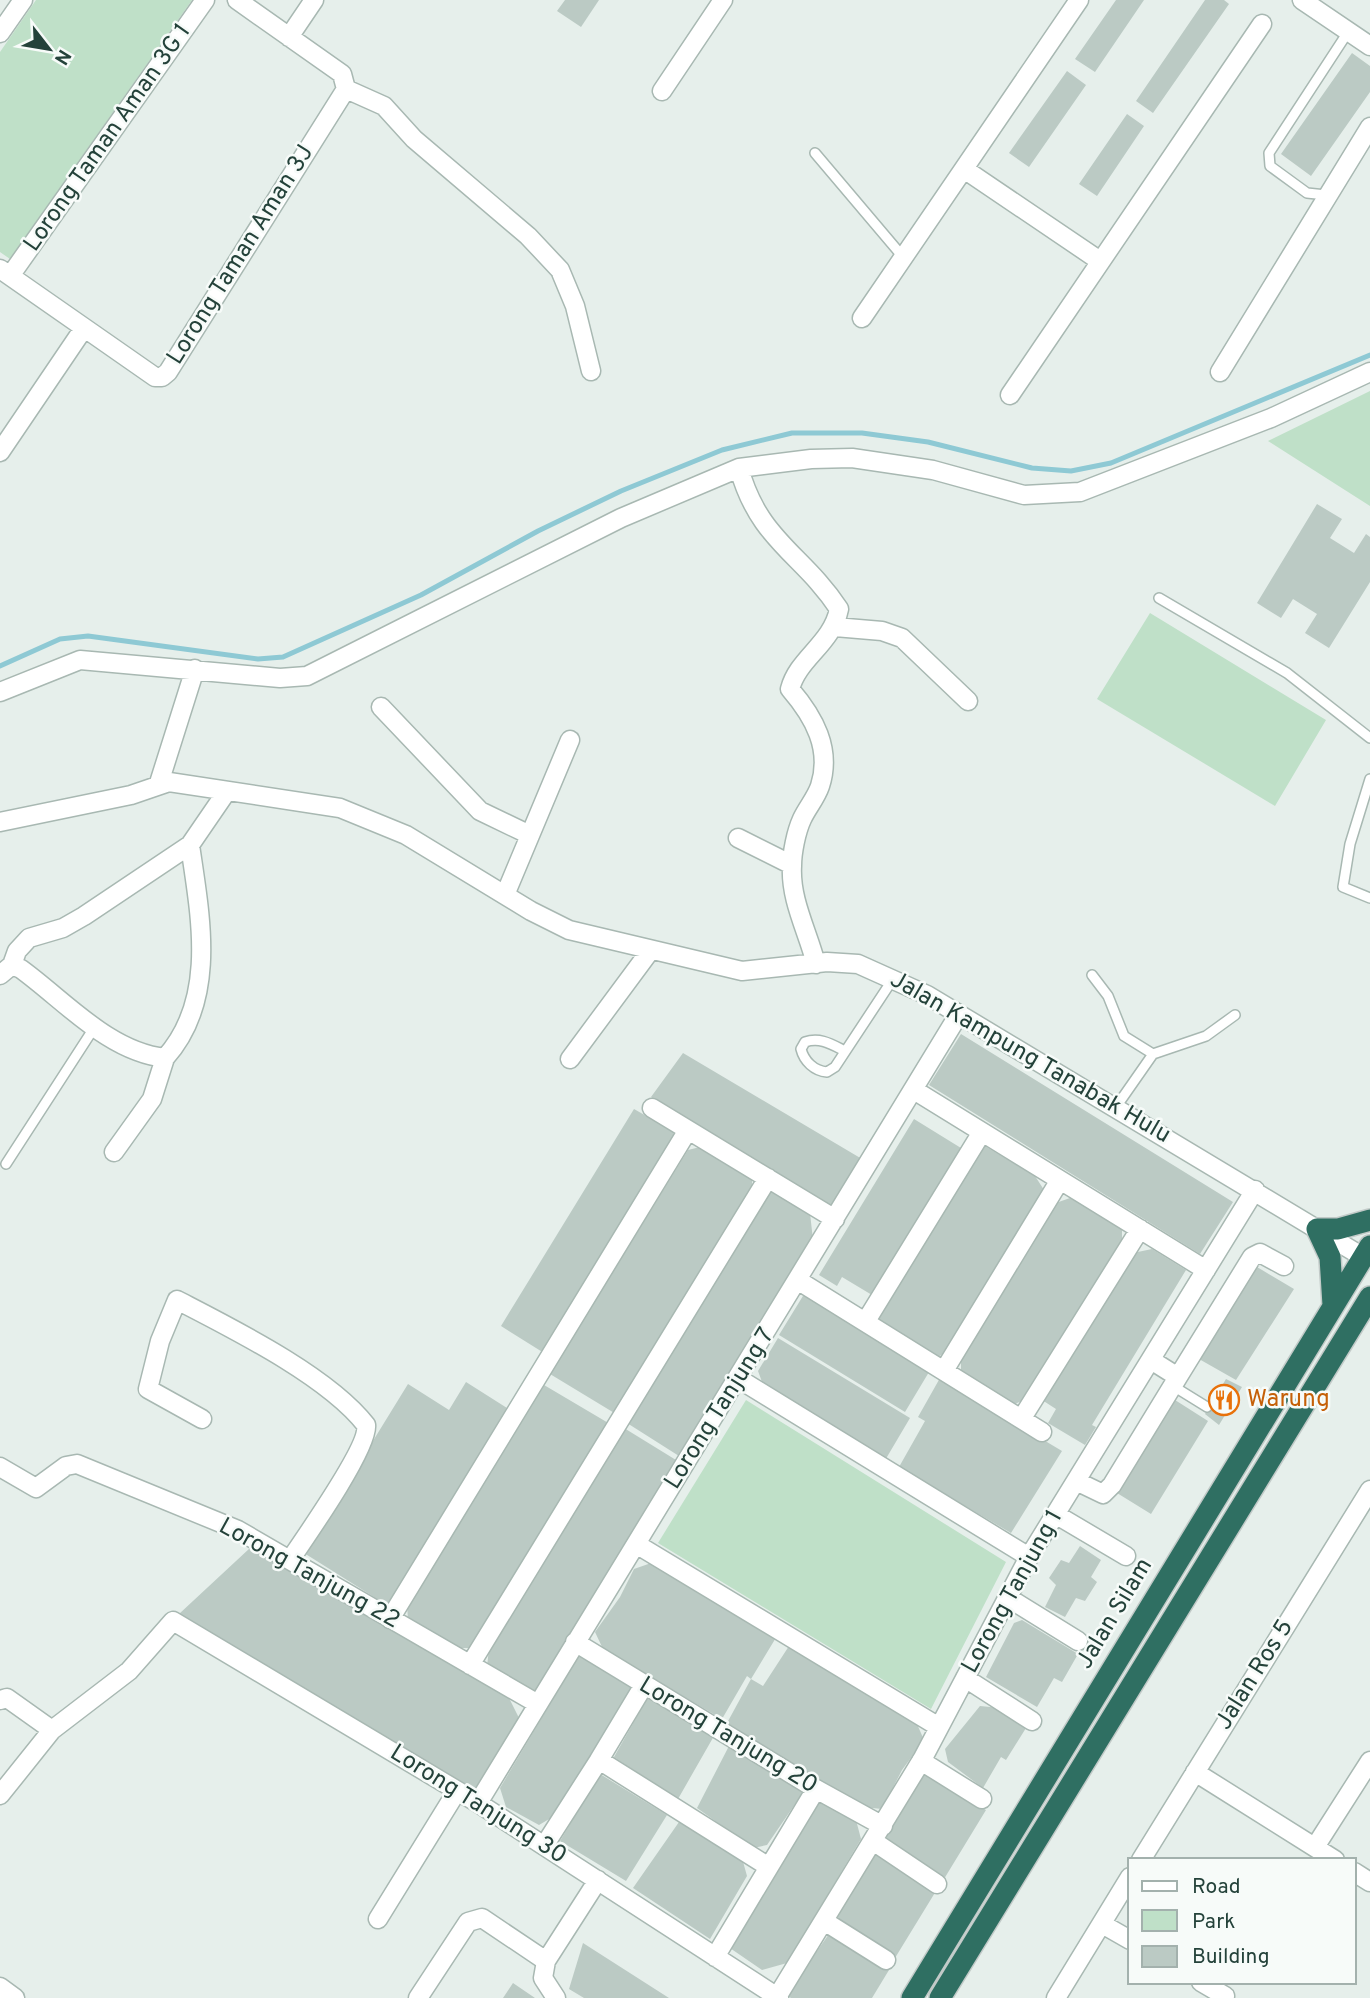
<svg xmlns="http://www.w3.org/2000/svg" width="1370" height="1998" font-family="Overpass,sans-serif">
	<rect width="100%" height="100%" fill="#e6efeb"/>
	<path fill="#bfe0c8" d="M36,0h156l-182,259 -10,-7v-200z
		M1370,391v115l-102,-65z
		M1150,613l176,107 -51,86 -178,-107z
		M746,1400l260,162 -75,147 -273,-166z"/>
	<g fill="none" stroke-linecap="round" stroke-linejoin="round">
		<path stroke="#8ec9d4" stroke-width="5" d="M0,666l60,-27 28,-3 170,23 25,-2 138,-62 117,-64 83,-40 101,-41 70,-17h70l66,9 104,26 39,3 40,-8 259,-108"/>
	</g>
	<path fill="#bbcac4" d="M565,0h34l-18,27 -24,-16z
		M1116,0h28l-49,72 -20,-13z
		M1205,0h19l5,4 -76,109 -17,-12z
		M1352,53l18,13v26l-59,84 -30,-22z
		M1067,71l19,14 -57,82 -20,-14z
		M1127,114l17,12 -47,70 -18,-12z
		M1317,504l25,15 -12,19 24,15 12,-19 4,3v45l-41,66 -24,-15 12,-19 -24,-15 -12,19 -24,-15z
		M961,1034l272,168 -33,52 -271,-169z
		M683,1053l179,106 -31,48 -180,-110z
		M634,1109l42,24 -132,220 -43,-27z
		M914,1119l47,29 -89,147 -30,-18 -5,9 -18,-11z
		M983,1145l52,31 11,17 -98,158 -10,6 -62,-38z
		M700,1147l52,30v17l-136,220 -66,-40 138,-224z
		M769,1188l41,25 3,27 -134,216 -52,-33z
		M1070,1198l52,30v16l-96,155 -13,6 -52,-35v-15l92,-151z
		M1152,1249l34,21 -94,155 4,2 -11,18 -37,-22 8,-14 -14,-9 91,-147z
		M1257,1267l37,22 -58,91 -37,-21z
		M806,1291l126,76 -27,45 -126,-77z
		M778,1338l132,80 -26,44 -119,-72 -7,-19z
		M940,1378l122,73 -51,82 -112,-66 26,-46 -7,-4z
		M1226,1379l16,8 -23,38 -14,-11z
		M466,1382l41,26 -117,199 -86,-54 104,-169 41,26z
		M544,1385l66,39 -139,224h-14l-49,-27 -1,-17z
		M1175,1400l33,21 -57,93 -34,-21z
		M624,1428l52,32 -142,234 -47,-27 2,-19z
		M1080,1546l21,14 -10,17 6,5 -12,19 -9,-3 -11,19 -20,-10 11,-22 -7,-7 12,-18 8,3z
		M250,1548l259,150 11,22 -34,67 -17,4 -290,-177z
		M654,1562l123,74 -26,43 -4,-3 -25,43 -119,-70 -8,-17 25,-35 14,-28z
		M1022,1620l56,34 -16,28 -8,-4 -17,29 -51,-30 28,-54z
		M789,1646l128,78 7,16 -22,30 -20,39 -19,-2 -136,-84 24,-44 12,7z
		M580,1654l52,32 -71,126 -22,13 -33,-18 -6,-19z
		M648,1697l66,39 -36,63 -64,-42z
		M980,1706l20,2 26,20 -20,32 -5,-3 -18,31 -35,-26 -3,-13z
		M729,1746l75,45 -37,54 -14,3 -56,-40z
		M924,1773l62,37 -42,69 -60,-39z
		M600,1774l67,41 -41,66 -66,-40z
		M818,1800l38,20 5,19 -74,124 -25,7 -35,-24z
		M679,1822l63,36 5,18 -37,63 -77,-51z
		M874,1851l62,40 -41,67 -62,-40z
		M829,1934l60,36 -17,28h-81l-5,-3z
		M583,1943l86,55h-85l-15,-9z
		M513,1983l22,15h-32z"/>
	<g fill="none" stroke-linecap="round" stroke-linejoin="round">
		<g stroke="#a8b8b2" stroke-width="12">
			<path id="lane" d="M815,153l88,104
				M1326,195l-19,-2 -37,-27 -1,-13 79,-121
				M1159,598l128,75 83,65
				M1370,779l-20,65 -7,43 27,11
				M1092,975l16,21 16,40 29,18
				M845,1051c-14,-7 -25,-14 -40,-9l-4,7c3,12 13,22 26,23l8,-5 58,-88
				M1116,1107l37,-53 53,-18 29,-21
				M6,1164l88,-136
				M1173,1386l34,21"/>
		</g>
		<g stroke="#a8b8b2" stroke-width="21">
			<path id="street" d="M1302,0l68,46
				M0,33l23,-33
				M289,37l25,-37
				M346,89l38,17 30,33 114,97 32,34 15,36 16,65
				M662,91l61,-91
				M964,169l136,92
				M0,269l155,108h7l6,-5 178,-283 -4,-15 -105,-74
				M10,276l195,-276
				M862,318l217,-318
				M1220,372l150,-245
				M1010,395l252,-371
				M0,452l84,-124
				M739,468c20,73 64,86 100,141 -7,35 -41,49 -49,80 24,28 42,60 30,97 -4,12 -13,22 -18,33 -6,13 -10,34 -10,47 -2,34 16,66 24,98
				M835,627l47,4 20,7 66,63
				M0,692l80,-32 200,18 27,-2 314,-158 118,-50 72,-9 41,-1 81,12 91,25 56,-3 191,-74 99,-46
				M381,707l99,104 50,24
				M159,783l36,-114
				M0,822l131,-27 38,-13 171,26 66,27 125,76 38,19 173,41 85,-9 31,2 69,31 436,262
				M738,838l54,27
				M505,895l65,-155
				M12,965l5,-14 12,-13 34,-10 21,-12 106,-71
				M0,975l12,-10 9,4c44,32 88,83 144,89 53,-59 35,-143 25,-213l37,-54
				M570,1059l80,-108
				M914,1090l292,180
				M652,1108l183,111
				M114,1152l38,-53 13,-41
				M799,1281l243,151
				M866,1321l116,-189
				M1151,1360l27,17 74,-120 8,-4 24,13
				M945,1369l115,-189
				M739,1379l290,178
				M1022,1418l118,-189
				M202,1419l-54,-30 12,-48 17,-41c56,29 151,76 189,125 4,20 -61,113 -76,135
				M0,1467l36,21 30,-22 11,-2 161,66 300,174
				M1076,1481l27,13 9,-9 66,-108
				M1055,1514l71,42
				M636,1544l303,183
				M1007,1597l71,44
				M390,1619l298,-489
				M575,1642l241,147 67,37
				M470,1665l298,-487
				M965,1678l67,43
				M644,1685l-45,75 170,107 47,-78
				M0,1700l7,-2 45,32
				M921,1761l61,38
				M1195,1772l140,88
				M0,1795l52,-65 77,-59 44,-50 305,182 301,195
				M478,1803l481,-789
				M873,1841l64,43
				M544,1846l55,-86
				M1315,1847l55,-86
				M1141,1860l229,-370
				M1354,1872l16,10
				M378,1919l79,-128
				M824,1921l62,39
				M1102,1924l28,16
				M715,1957l54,-90
				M1201,1982l24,14
				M0,1987l15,11
				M777,1997l146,-239 106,-201 226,-367
				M418,1998l50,-76 14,-4 64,43
				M556,1998l-13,-20 3,-17 52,-81
				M1056,1998l74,-121"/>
		</g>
		<g stroke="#c2cac8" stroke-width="24">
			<path id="highway" d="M1333,1305l-3,-48 -13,-28h21l32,-9
				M912,1998l458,-752
				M940,1998l430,-701"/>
		</g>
		<use href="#lane" stroke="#fff" stroke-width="9"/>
		<use href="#street" stroke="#fff" stroke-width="18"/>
		<use href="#highway" stroke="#2f6f62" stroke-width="21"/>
	</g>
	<defs>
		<g id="restaurant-ring" transform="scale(1.575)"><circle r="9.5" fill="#f7fbf9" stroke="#e8710a" stroke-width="1.5"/><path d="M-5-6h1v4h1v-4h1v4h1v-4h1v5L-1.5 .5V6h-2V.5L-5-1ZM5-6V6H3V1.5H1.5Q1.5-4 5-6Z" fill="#e8710a"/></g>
	</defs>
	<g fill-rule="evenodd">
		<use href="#restaurant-ring" x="1224" y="1400"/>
	</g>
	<g text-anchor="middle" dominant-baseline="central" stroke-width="5" stroke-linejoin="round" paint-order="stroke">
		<g font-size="24" fill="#24423a" stroke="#f7fbf9">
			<text transform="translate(108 138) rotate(-55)">Lorong Taman Aman 3G 1</text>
			<text transform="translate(241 255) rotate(-58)">Lorong Taman Aman 3J</text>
			<text transform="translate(1030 1058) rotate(30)">Jalan Kampung Tanabak Hulu</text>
			<text transform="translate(720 1409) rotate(-58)">Lorong Tanjung 7</text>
			<text transform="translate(309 1574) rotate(29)">Lorong Tanjung 22</text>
			<text transform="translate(1013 1592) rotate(-61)">Lorong Tanjung 1</text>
			<text transform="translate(1115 1614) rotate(-59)">Jalan Silam</text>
			<text transform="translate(1255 1675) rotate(-58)">Jalan Ros 5</text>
			<text transform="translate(728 1736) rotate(31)">Lorong Tanjung 20</text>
			<text transform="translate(478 1805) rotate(32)">Lorong Tanjung 30</text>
		</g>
		<g font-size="24" fill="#c56008" stroke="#f7fbf9" text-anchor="start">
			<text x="1247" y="1400">Warung</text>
		</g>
	</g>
	<rect x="1128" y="1858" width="228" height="126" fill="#f7fbf9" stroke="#a3b1ad" stroke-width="2"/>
	<rect x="1142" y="1881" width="35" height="10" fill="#ffffff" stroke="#a3b1ad" stroke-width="2"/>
	<text x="1192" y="1893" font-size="21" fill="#24423a">Road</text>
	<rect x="1142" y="1910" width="35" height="21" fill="#bfe0c8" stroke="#a3b1ad" stroke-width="2"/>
	<text x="1192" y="1928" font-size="21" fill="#24423a">Park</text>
	<rect x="1142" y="1946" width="35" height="21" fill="#bbcac4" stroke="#a3b1ad" stroke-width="2"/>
	<text x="1192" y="1963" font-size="21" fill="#24423a">Building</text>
	<g transform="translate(49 49) rotate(121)" stroke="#f7fbf9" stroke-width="5" paint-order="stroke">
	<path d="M0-5L12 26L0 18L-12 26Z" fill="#24423a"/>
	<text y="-10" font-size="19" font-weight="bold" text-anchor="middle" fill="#24423a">N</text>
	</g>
</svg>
